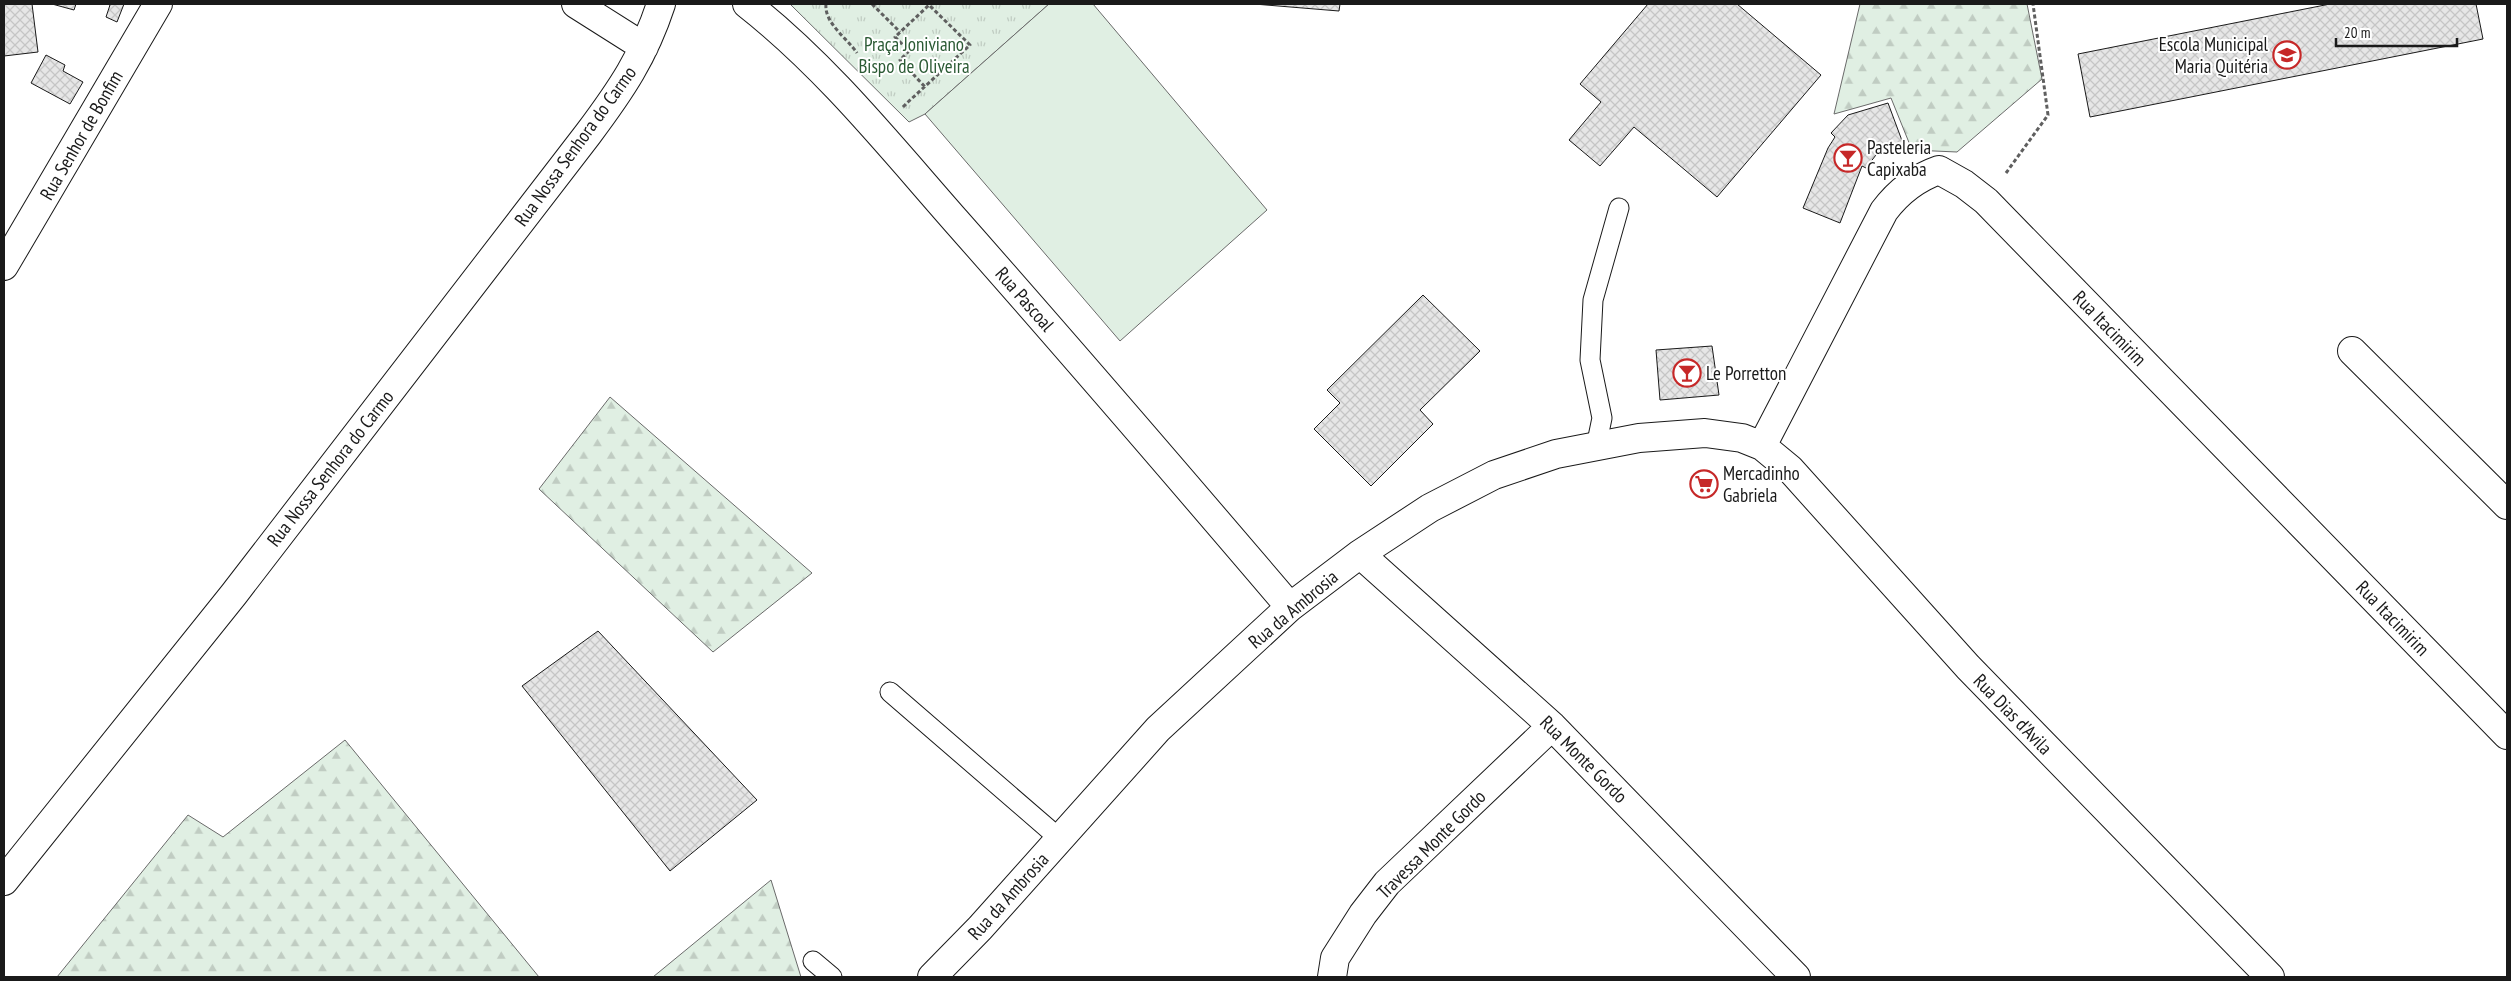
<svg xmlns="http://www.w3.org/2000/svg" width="2511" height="981" font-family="'PT Sans Narrow',sans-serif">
	<defs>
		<pattern id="grass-tufts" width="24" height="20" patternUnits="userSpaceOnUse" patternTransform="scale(1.25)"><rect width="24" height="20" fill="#e0efe3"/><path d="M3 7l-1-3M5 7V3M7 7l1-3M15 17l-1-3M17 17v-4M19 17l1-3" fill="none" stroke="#c0ccc2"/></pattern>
		<pattern id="forest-firs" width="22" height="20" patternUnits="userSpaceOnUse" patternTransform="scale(1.25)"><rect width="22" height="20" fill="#e0efe3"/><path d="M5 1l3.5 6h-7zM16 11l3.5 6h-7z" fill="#c0ccc2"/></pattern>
		<pattern id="building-cross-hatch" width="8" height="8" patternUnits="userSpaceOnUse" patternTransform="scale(1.25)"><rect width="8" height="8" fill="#e6e6e6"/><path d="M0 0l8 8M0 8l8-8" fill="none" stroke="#c5c5c5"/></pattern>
	</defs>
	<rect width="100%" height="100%" fill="#fff"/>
	<path fill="url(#grass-tufts)" stroke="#6a6a6a" d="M790,4h259l-124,110 -16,8z"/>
	<path fill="url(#forest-firs)" stroke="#6a6a6a" d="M1860,4h167l15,75 -85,73 -45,-2 -21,-52 -57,16z
		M610,397l202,176 -99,79 -174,-163z
		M345,740l194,237h-482l131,-162 35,22z
		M771,880l30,97h-148z"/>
	<path fill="#e0efe3" stroke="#6a6a6a" d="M1049,4h44l174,206 -147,131 -195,-227z"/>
	<path fill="url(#building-cross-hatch)" stroke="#1a1a1a" d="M4,4h28l6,48 -34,4z
		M52,4h24l-2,6z
		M107,4h17l-7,18 -11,-5 4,-12z
		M1254,4h86l-1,7z
		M1648,4h89l84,71 -104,122 -83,-70 -34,39 -31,-26 32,-38 -21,-18z
		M2330,4h146l7,35 -393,78 -12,-63z
		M46,55l19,10 -2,6 20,11 -13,22 -39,-21z
		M1888,103l16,43 -25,5 -13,17 -4,-2 -22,57 -37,-15 25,-60 7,-11 -4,-4 17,-18z
		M1423,295l57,56 -60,59 13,14 -62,62 -57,-57 26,-26 -13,-13z
		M1712,346l7,49 -59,5 -4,-50z
		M598,631l159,169 -87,71 -148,-185z"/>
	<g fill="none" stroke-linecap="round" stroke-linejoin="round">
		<g stroke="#1a1a1a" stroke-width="21">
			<path id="lane" d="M1596,447l6,-29 -12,-58 3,-60 26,-92
				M890,692l170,147
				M813,961l19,16"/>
		</g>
		<g stroke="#1a1a1a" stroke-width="30">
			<path id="street" d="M576,4l68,43
				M747,4c79,62 143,142 209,217 113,128 224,257 334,386
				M4,266l154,-262
				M2352,351l155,154
				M1762,446l122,-235c15,-20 32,-33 55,-41l25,14 22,17 521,534
				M1360,554l192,172 244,251
				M4,881l230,-287 354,-460c33,-44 56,-78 73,-130
				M932,977l48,-49 178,-199 132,-122 70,-53 70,-46 64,-33 62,-21 83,-16 66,-5 37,5 20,8 28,23 178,198 302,310
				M1332,977l3,-19 28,-44 24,-31 165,-157"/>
		</g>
		<path stroke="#5f5f5f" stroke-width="3" stroke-dasharray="4 2.5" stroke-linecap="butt" d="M826,4c-2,19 21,34 31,49
			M872,4l28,28
			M903,107l5,-5 62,-57 -41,-40 -34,32 14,14 -9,9 25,27
			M2006,173l42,-58 -15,-111"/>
		<use href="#lane" stroke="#fff" stroke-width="19"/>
		<use href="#street" stroke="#fff" stroke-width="28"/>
	</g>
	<defs>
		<g id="school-ring" transform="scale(1.4375)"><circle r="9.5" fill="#fff" stroke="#c62828" stroke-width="1.5"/><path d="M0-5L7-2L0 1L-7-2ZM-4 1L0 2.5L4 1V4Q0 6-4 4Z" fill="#c62828"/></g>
		<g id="bar-ring" transform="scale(1.4375)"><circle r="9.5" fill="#fff" stroke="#c62828" stroke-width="1.5"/><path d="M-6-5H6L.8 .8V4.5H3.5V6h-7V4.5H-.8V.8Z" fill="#c62828"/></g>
		<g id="supermarket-ring" transform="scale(1.4375)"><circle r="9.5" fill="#fff" stroke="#c62828" stroke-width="1.5"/><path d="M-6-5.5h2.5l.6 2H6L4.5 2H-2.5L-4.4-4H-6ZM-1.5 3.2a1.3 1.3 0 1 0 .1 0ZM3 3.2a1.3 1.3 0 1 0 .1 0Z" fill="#c62828"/></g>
	</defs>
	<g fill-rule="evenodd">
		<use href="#school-ring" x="2287" y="55"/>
		<use href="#bar-ring" x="1848" y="158"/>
		<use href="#bar-ring" x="1687" y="373"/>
		<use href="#supermarket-ring" x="1704" y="484"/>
	</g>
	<g text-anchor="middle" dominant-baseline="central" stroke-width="4" stroke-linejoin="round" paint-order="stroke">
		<g font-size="19" fill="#2b5a34" stroke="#fff">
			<text x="914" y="44">Praça Joniviano<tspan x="914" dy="22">Bispo de Oliveira</tspan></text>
		</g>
		<g font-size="19" fill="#1a1a1a" stroke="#fff" text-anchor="start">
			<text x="2268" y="44" text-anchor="end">Escola Municipal<tspan x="2268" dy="22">Maria Quitéria</tspan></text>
			<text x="1867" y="147">Pasteleria<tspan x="1867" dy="22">Capixaba</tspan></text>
			<text x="1706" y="373">Le Porretton</text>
			<text x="1723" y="473">Mercadinho<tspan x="1723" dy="22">Gabriela</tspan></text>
		</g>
		<g font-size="19" fill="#1a1a1a" stroke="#fff">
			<text transform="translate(81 135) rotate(-60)">Rua Senhor de Bonfim</text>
			<text transform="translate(575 146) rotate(-54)">Rua Nossa Senhora do Carmo</text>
			<text transform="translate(1025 299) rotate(49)">Rua Pascoal</text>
			<text transform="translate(2110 328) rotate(46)">Rua Itacimirim</text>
			<text transform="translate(330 468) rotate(-52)">Rua Nossa Senhora do Carmo</text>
			<text transform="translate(1293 609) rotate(-40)">Rua da Ambrosia</text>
			<text transform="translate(2393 618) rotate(46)">Rua Itacimirim</text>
			<text transform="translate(2013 714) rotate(46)">Rua Dias d'Avila</text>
			<text transform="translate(1584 759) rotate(45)">Rua Monte Gordo</text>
			<text transform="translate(1431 844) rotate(-45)">Travessa Monte Gordo</text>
			<text transform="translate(1008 896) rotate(-48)">Rua da Ambrosia</text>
		</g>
	</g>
	<rect width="2511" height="981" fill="none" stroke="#1a1a1a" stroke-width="10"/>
	<path d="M2336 38v8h121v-8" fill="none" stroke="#1a1a1a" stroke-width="2.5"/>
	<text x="2344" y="38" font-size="15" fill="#1a1a1a" stroke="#ffffff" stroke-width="4" paint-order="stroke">20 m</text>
</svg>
